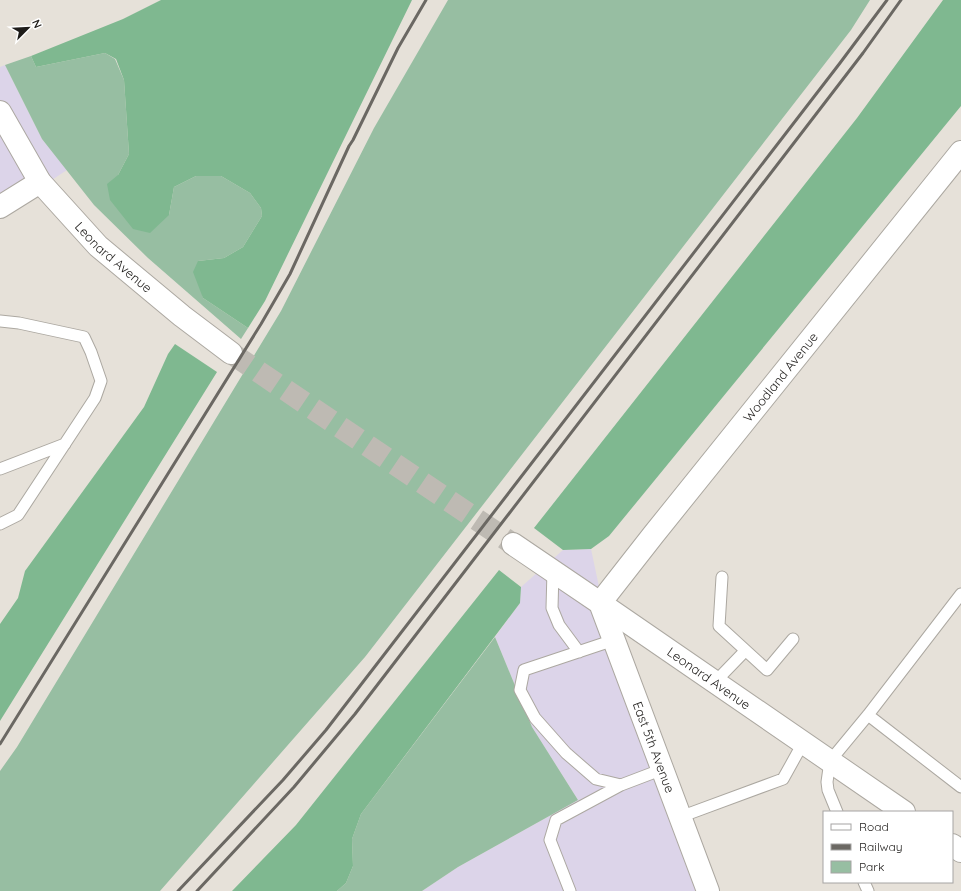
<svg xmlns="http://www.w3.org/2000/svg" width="961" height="891" font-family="Quicksand,sans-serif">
	<rect width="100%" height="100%" fill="#e6e1d9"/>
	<path fill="#dcd4e9" d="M5,65l37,74 25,31 -58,38 -9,-6v-135z
		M591,549l14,66 104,276h-287l36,-24 120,-67 -46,-73 -37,-90 25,-34 1,-16 42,-37z"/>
	<path fill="#97bea2" d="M448,0h422l-19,30 -486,627 -205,234h-160v-120l17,-24 264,-436 93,-183z
		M105,53l10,6 9,21 5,74 -11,21 51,40 5,-28 22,-11h25l29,17 11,15 1,8 -19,31 -19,11 -26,3 5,37 45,30 -7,11 -93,-81 -54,-53 -52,-66 -37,-74 26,-9 5,11z
		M495,637l37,90 46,73 -120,67 -36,24h-85l9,-8 7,-17 -1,-27 9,-25z"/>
	<path fill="#7fb890" d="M161,0h251l-147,301 -17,27 -45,-30 -10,-26 5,-11 26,-3 19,-11 19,-31 -1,-8 -11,-15 -29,-17h-25l-22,11 -5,28 -19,18 -17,-4 -23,-29 -3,-16 11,-9 11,-21 -5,-74 -8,-21 -11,-6 -69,14 -5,-11 92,-37z
		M943,0h18v106l-352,430 -18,13 -28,1 -29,-22 323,-410z
		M175,344l42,28 -217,349v-97l18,-26 7,-27 119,-164 24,-53z
		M499,570l22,17 -1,16 -159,211 -9,25 1,27 -7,17 -9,8h-105l64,-66z"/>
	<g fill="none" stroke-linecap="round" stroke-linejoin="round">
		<path stroke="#bebab3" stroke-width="22" stroke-dasharray="22 11" stroke-linecap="butt" d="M231,353l282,191"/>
		<g stroke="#aca8a1" stroke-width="13">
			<path id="service" d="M0,321l19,2 65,14 7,15 10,29 -6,17 -77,117 -18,9
				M0,469l65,-25
				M553,571l-1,37 7,17 20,27
				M722,577l-3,49 48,44 26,-31
				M614,640l-90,30 -4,20 15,28 31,35 30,26 25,6 42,-16
				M715,682l30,-31
				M868,715l93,72
				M837,812l-9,-22 -1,-8 3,-21 38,-46 93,-121
				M680,817l103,-38 20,-36
				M864,882l4,9
				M570,891l-20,-51 6,-20 65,-35"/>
		</g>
		<g stroke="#aca8a1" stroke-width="24">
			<g id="tertiary">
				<path id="s1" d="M904,812l-304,-209 54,-69 307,-382"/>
				<path d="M952,845l9,6"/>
			</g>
		</g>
		<g stroke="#aca8a1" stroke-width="24">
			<g id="secondary">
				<path id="s2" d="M0,112l40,70 58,64 84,70 49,37"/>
				<path d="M0,207l40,-25"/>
				<path id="s3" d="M513,544l87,59 108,288"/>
			</g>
		</g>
		<use href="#service" stroke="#fff" stroke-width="11"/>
		<use href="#tertiary" stroke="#fff" stroke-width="22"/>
		<use href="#secondary" stroke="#fff" stroke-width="22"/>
		<path stroke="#6b6863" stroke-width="3" d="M0,744l261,-420 29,-50 59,-128 4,-6 45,-92 28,-48
			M178,891l105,-111 43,-50 514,-667 47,-63
			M197,891l97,-104 61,-73 508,-661 38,-53"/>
	</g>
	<g text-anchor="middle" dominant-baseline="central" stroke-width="4" stroke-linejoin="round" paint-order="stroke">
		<g font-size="13" fill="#1e1c1a" stroke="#fff">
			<text stroke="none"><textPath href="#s2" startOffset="186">Leonard Avenue</textPath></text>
			<text stroke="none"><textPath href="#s1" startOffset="658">Woodland Avenue</textPath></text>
			<text transform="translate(709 678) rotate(35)">Leonard Avenue</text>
			<text stroke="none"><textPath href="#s3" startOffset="259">East 5th Avenue</textPath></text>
		</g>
	</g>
	<rect x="823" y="811" width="130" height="72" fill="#ffffff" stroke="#a5a4a3"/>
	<rect x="831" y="824" width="20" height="6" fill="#ffffff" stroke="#a5a4a3"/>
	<text x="859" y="831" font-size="12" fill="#1e1c1a">Road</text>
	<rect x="831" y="844" width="20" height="6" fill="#6b6863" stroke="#a5a4a3"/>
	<text x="859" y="851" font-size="12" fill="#1e1c1a">Railway</text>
	<rect x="831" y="861" width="20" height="12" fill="#97bea2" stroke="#a5a4a3"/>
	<text x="859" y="871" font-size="12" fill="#1e1c1a">Park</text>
	<g transform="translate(28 28) rotate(66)" stroke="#ffffff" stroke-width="3" paint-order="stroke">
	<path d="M0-3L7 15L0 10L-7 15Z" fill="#1e1c1a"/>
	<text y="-6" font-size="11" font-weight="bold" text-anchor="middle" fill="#1e1c1a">N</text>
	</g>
</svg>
